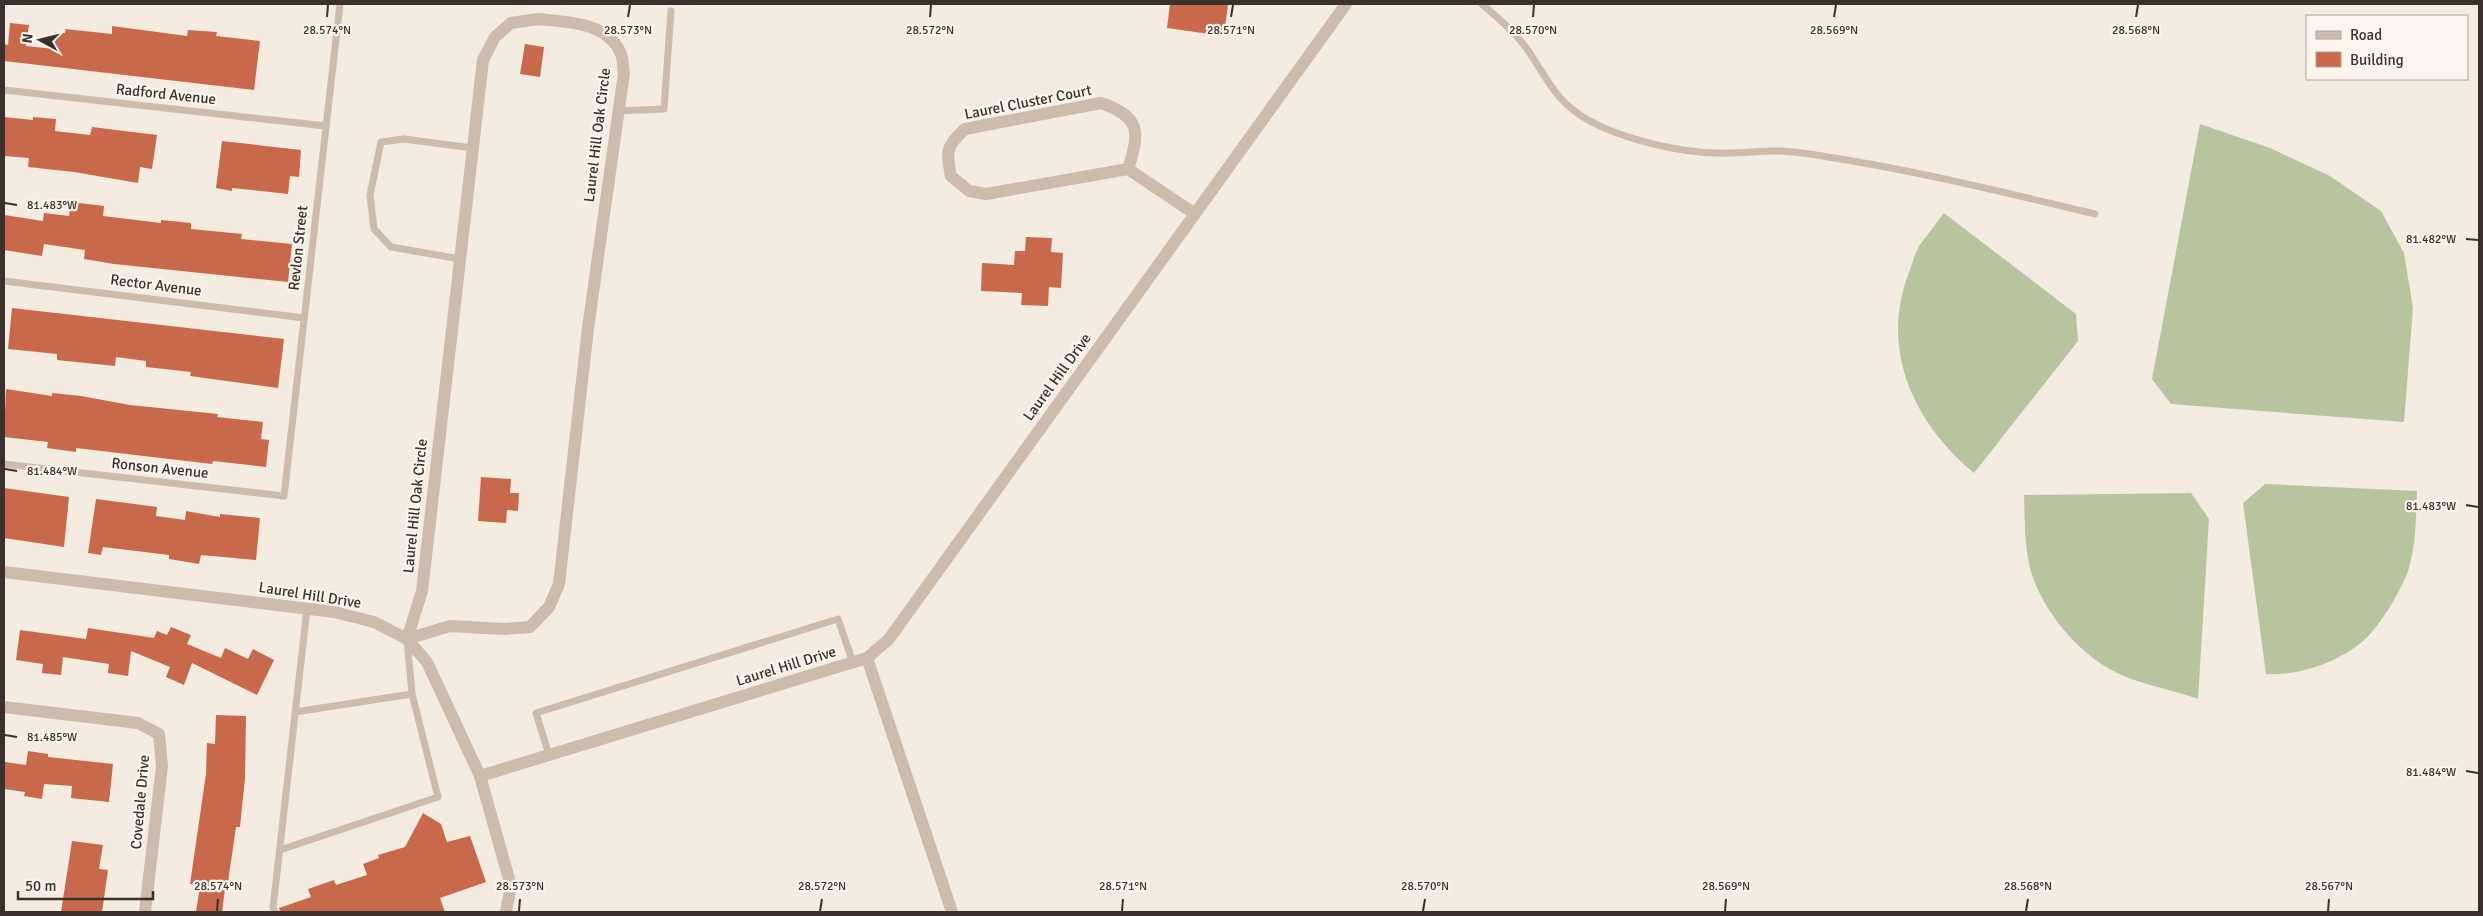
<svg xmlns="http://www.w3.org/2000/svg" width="2483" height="916" font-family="Signika,sans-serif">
	<rect width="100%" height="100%" fill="#f4ebe1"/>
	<path fill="#b8c4a0" d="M2200,124l70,24 60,28 51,35 23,42 9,55 -9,114 -233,-18 -19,-25z
		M1944,213l132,101 2,27 -104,132c-60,-50 -94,-122 -66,-198 4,-9 6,-20 11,-29 8,-11 17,-22 25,-33z
		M2265,484l152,7c-1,27 -1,55 -9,80 -7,20 -30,58 -46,71 -25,21 -64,34 -96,32l-23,-171z
		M2191,493l18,26 -11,180c-29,-11 -60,-14 -87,-29 -35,-20 -66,-57 -79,-95 -8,-26 -7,-54 -8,-80z"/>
	<path fill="#c8694b" d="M1170,4h58l-4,32 -57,-8z
		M10,23l19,2 -3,21 28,3 1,-17 10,1v-4l47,5v-8l75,10 1,-6 29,2 -1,4 44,5 -6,49 -250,-29v-17l4,1z
		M525,44l19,3 -4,30 -20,-3z
		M4,117l29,3v-3l23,2 -1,12 35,4 2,-8 65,8 -5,34 -12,-2 -2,16 -64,-11 -46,-5 1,-9 -25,-2z
		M222,141l79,9 -2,27 -9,-1 -2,18 -56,-6v3l-16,-3z
		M71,202l33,4 -1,10 58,7v-3l30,3v6l51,5 -1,5 51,5 -4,38 -174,-18 -30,-5 1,-9 -41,-6 -2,12 -38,-6v-35l39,6 1,-8 25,3z
		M1026,237l26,1 -1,14 12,1 -2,35 -12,-1 -1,19 -27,-1 1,-12 -41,-2 1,-28 32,2 1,-14h10z
		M12,308l272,31 -6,49 -88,-12 1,-4 -45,-5v-6l-30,-4 -1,9 -58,-6v-6l-49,-5z
		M6,389l46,7v-3l29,3 49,9 88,9 -1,3 46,5 -2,17 8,1 -3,27 -53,-6 -1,3 -136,-16v4l-29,-4 1,-6 -44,-5z
		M481,477l30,2 -1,14h9l-1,18 -11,-1 -1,13 -28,-2z
		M4,488l65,9 -5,50 -60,-9z
		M96,499l61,8 -1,9 29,4 1,-9 34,6v-3l40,4 -4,42 -55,-5 -2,9 -30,-5v-4l-66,-8 -2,8 -13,-2z
		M171,627l20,8 -4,9 34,14 4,-10 23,11 5,-10 21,11 -17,35 -65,-32 -8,22 -18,-8 4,-10 -39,-16 -3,25 -20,-3 1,-9 -46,-7 -2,18 -19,-2 1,-9 -27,-4 4,-30 66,9 2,-11 66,10 3,-7 10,4z
		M216,715l30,1 -1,62 -5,49h-4l-9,62h-2l-3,23h-26l4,-26 -10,-2 16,-110 1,-31 8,1z
		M28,751l20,3v3l65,7 -4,38 -38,-4 1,-12 -28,-2 -2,15 -18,-3 1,-4 -21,-3 1,-27 21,3z
		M423,813l18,11 6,18 23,-6 16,46 -46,16 5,14h-165l-1,-4 32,-11 -3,-8 26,-9 2,5 31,-10 -4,-11 16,-6 -1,-3 27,-8z
		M72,841l31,4 -4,24 9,1 -6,42h-41z"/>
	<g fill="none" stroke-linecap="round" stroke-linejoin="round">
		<path stroke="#cdbbac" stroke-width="7" d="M1482,4c16,14 32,27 45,45 20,29 28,52 61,71 34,19 92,33 131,33 19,1 38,-2 57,-2 17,0 35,3 52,6 90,14 179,36 267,57
			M4,90l322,36
			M619,111l45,-2 7,-98
			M460,259l-69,-12 -17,-18 -4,-34 11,-53 23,-3 68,9
			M4,281l300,37
			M4,464l280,32 56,-492
			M295,712l117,-18
			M549,755l-13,-42 302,-94 15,44
			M280,850l158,-53 -26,-103 -5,-54
			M275,912l-2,-4 34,-299"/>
		<path stroke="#cdbbac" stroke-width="12" d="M538,19c29,3 70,3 83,35 2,5 2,13 3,19l-36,255 -29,256 -10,23 -19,20 -25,2 -55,-3 -43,13 15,-48 61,-531 12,-23 16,-14z
			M1101,103c40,14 39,29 27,66l-142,25 -17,-3 -18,-15c-5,-25 -5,-30 14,-47z
			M1128,169l67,45
			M4,572l330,40 40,10 33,17 20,23 53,114 31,110 -5,26
			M867,658l85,254
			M4,707l134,16 21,11 3,32 -17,146
			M480,776l387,-118 22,-19 457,-635"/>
	</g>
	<path fill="none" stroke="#3b302b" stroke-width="2" d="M327,17l1,-12M628,17l2,-12M930,17l1,-12M1231,17l2,-12M1533,17l1,-12M1834,17l2,-12M2136,17l2,-12M5,203l12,2M2466,239l12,1M5,469l12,2M2466,505l12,2M5,735l12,2M2466,771l12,2M217,911l1,-12M519,911l1,-12M820,911l2,-12M1122,911l1,-12M1423,911l2,-12M1725,911l1,-12M2026,911l2,-12M2328,911l1,-12"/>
	<g text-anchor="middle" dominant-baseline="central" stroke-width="4.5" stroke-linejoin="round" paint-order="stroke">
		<g font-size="15" fill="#3b302b" stroke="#fbf5ee">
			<text transform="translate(166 94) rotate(6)">Radford Avenue</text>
			<text transform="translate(1028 102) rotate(-11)">Laurel Cluster Court</text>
			<text transform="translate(597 135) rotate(-83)">Laurel Hill Oak Circle</text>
			<text transform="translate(298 248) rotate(-84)">Revlon Street</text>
			<text transform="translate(156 285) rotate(7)">Rector Avenue</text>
			<text transform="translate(1057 377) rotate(-54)">Laurel Hill Drive</text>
			<text transform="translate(160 468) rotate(6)">Ronson Avenue</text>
			<text transform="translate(415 506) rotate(-84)">Laurel Hill Oak Circle</text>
			<text transform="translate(310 595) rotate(9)">Laurel Hill Drive</text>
			<text transform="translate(786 666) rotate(-17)">Laurel Hill Drive</text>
			<text transform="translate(140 802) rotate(-85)">Covedale Drive</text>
		</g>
	</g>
	<g font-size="12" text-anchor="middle" fill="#3b302b" stroke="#fbf5ee" stroke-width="4.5" stroke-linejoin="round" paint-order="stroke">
		<text x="327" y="34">28.574°N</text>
		<text x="628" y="34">28.573°N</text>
		<text x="930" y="34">28.572°N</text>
		<text x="1231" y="34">28.571°N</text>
		<text x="1533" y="34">28.570°N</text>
		<text x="1834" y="34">28.569°N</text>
		<text x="2136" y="34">28.568°N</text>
		<text x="52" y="209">81.483°W</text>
		<text x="2431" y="243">81.482°W</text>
		<text x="52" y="475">81.484°W</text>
		<text x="2431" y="510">81.483°W</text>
		<text x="52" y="741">81.485°W</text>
		<text x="2431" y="776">81.484°W</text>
		<text x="218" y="890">28.574°N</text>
		<text x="520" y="890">28.573°N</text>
		<text x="822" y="890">28.572°N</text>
		<text x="1123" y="890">28.571°N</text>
		<text x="1425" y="890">28.570°N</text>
		<text x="1726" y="890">28.569°N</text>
		<text x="2028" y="890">28.568°N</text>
		<text x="2329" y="890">28.567°N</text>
	</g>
	<rect width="2483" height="916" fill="none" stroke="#3b302b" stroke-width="10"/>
	<rect x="2306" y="15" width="162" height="65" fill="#fbf5ee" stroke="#aea6a0"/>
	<rect x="2316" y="31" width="25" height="8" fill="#cdbbac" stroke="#aea6a0"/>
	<text x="2350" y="40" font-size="15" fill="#3b302b">Road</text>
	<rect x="2316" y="52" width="25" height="15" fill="#c8694b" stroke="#aea6a0"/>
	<text x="2350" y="65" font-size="15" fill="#3b302b">Building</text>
	<g transform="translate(40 40) rotate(277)" stroke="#fbf5ee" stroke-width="4" paint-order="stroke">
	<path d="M0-4L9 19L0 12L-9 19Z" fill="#3b302b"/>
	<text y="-8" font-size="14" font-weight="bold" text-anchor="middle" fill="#3b302b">N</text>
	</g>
	<path d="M18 891v8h135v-8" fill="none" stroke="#3b302b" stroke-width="2.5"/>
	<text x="25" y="891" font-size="15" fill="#3b302b" stroke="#fbf5ee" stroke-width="4" paint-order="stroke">50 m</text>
</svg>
